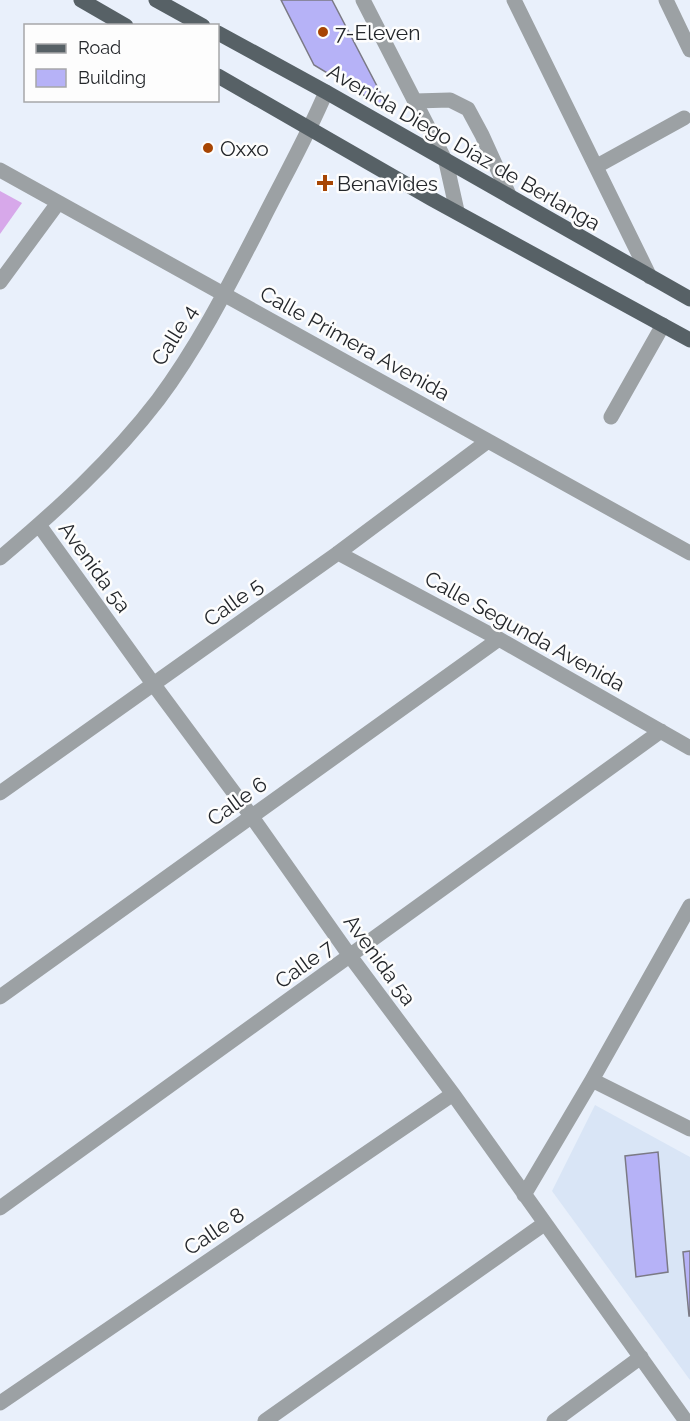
<svg xmlns="http://www.w3.org/2000/svg" width="690" height="1421" font-family="Raleway,sans-serif">
	<rect width="100%" height="100%" fill="#e9f0fb"/>
	<path fill="#d9e5f6" d="M595,1105l95,52v223l-138,-189z"/>
	<path fill="#d7a8ea" d="M0,191l22,12 -22,31z"/>
	<path fill="#b6b2f7" stroke="#7b7a85" stroke-width="1.5" d="M281,0h51l58,111 -76,-46z
		M658,1152l10,120 -32,5 -11,-121z
		M690,1251v65h-1l-6,-64z"/>
	<g fill="none" stroke-linecap="round" stroke-linejoin="round">
		<path stroke="#9ca1a4" stroke-width="15" d="M363,0l83,162 11,49
			M514,0l136,277
			M666,0l24,50
			M415,101l35,-1 18,9 14,26 28,62
			M597,166l87,-48
			M0,170l690,383
			M0,282l58,-79
			M611,417l52,-92
			M39,525l115,160 98,132 98,139 103,138 233,327
			M338,553l161,86 191,109
			M0,558c57,-48 112,-98 158,-158 41,-55 72,-117 103,-177 22,-44 46,-86 65,-131
			M0,793l338,-240 150,-112
			M0,997l499,-358
			M592,1080l98,49
			M524,1195l68,-115 98,-174
			M0,1208l661,-477
			M0,1403l453,-309
			M265,1421l279,-197
			M554,1421l87,-64"/>
		<path stroke="#576166" stroke-width="15" d="M81,0l45,26
			M156,0l47,26
			M218,33l108,59 364,207
			M218,76l214,123 258,141"/>
	</g>
	<g fill="#a74503" stroke="#fdfdfd" stroke-width="2">
		<circle cx="323" cy="32" r="6"/>
		<circle cx="208" cy="148" r="6"/>
		<path d="M322 174h6v6h6v6h-6v6h-6v-6h-6v-6h6z"/>
	</g>
	<g text-anchor="middle" dominant-baseline="central" stroke-width="5" stroke-linejoin="round" paint-order="stroke">
		<g font-size="21" fill="#24272b" stroke="#fdfdfd" text-anchor="start">
			<text x="335" y="32">7-Eleven</text>
			<text x="220" y="148">Oxxo</text>
			<text x="337" y="183">Benavides</text>
		</g>
		<g font-size="21" fill="#24272b" stroke="#fdfdfd">
			<text transform="translate(464 147) rotate(30)">Avenida Diego Díaz de Berlanga</text>
			<text transform="translate(174 335) rotate(-58)">Calle 4</text>
			<text transform="translate(355 343) rotate(29)">Calle Primera Avenida</text>
			<text transform="translate(95 567) rotate(54)">Avenida 5a</text>
			<text transform="translate(233 602) rotate(-36)">Calle 5</text>
			<text transform="translate(525 631) rotate(29)">Calle Segunda Avenida</text>
			<text transform="translate(237 801) rotate(-36)">Calle 6</text>
			<text transform="translate(380 960) rotate(54)">Avenida 5a</text>
			<text transform="translate(304 964) rotate(-36)">Calle 7</text>
			<text transform="translate(214 1231) rotate(-34)">Calle 8</text>
		</g>
	</g>
	<rect x="24" y="24" width="195" height="78" fill="#fdfdfd" stroke="#a6a7a9" stroke-width="1.5"/>
	<rect x="36" y="44" width="30" height="9" fill="#576166" stroke="#a6a7a9" stroke-width="1.5"/>
	<text x="78" y="54" font-size="18" fill="#24272b">Road</text>
	<rect x="36" y="69" width="30" height="18" fill="#b6b2f7" stroke="#a6a7a9" stroke-width="1.5"/>
	<text x="78" y="84" font-size="18" fill="#24272b">Building</text>
</svg>
